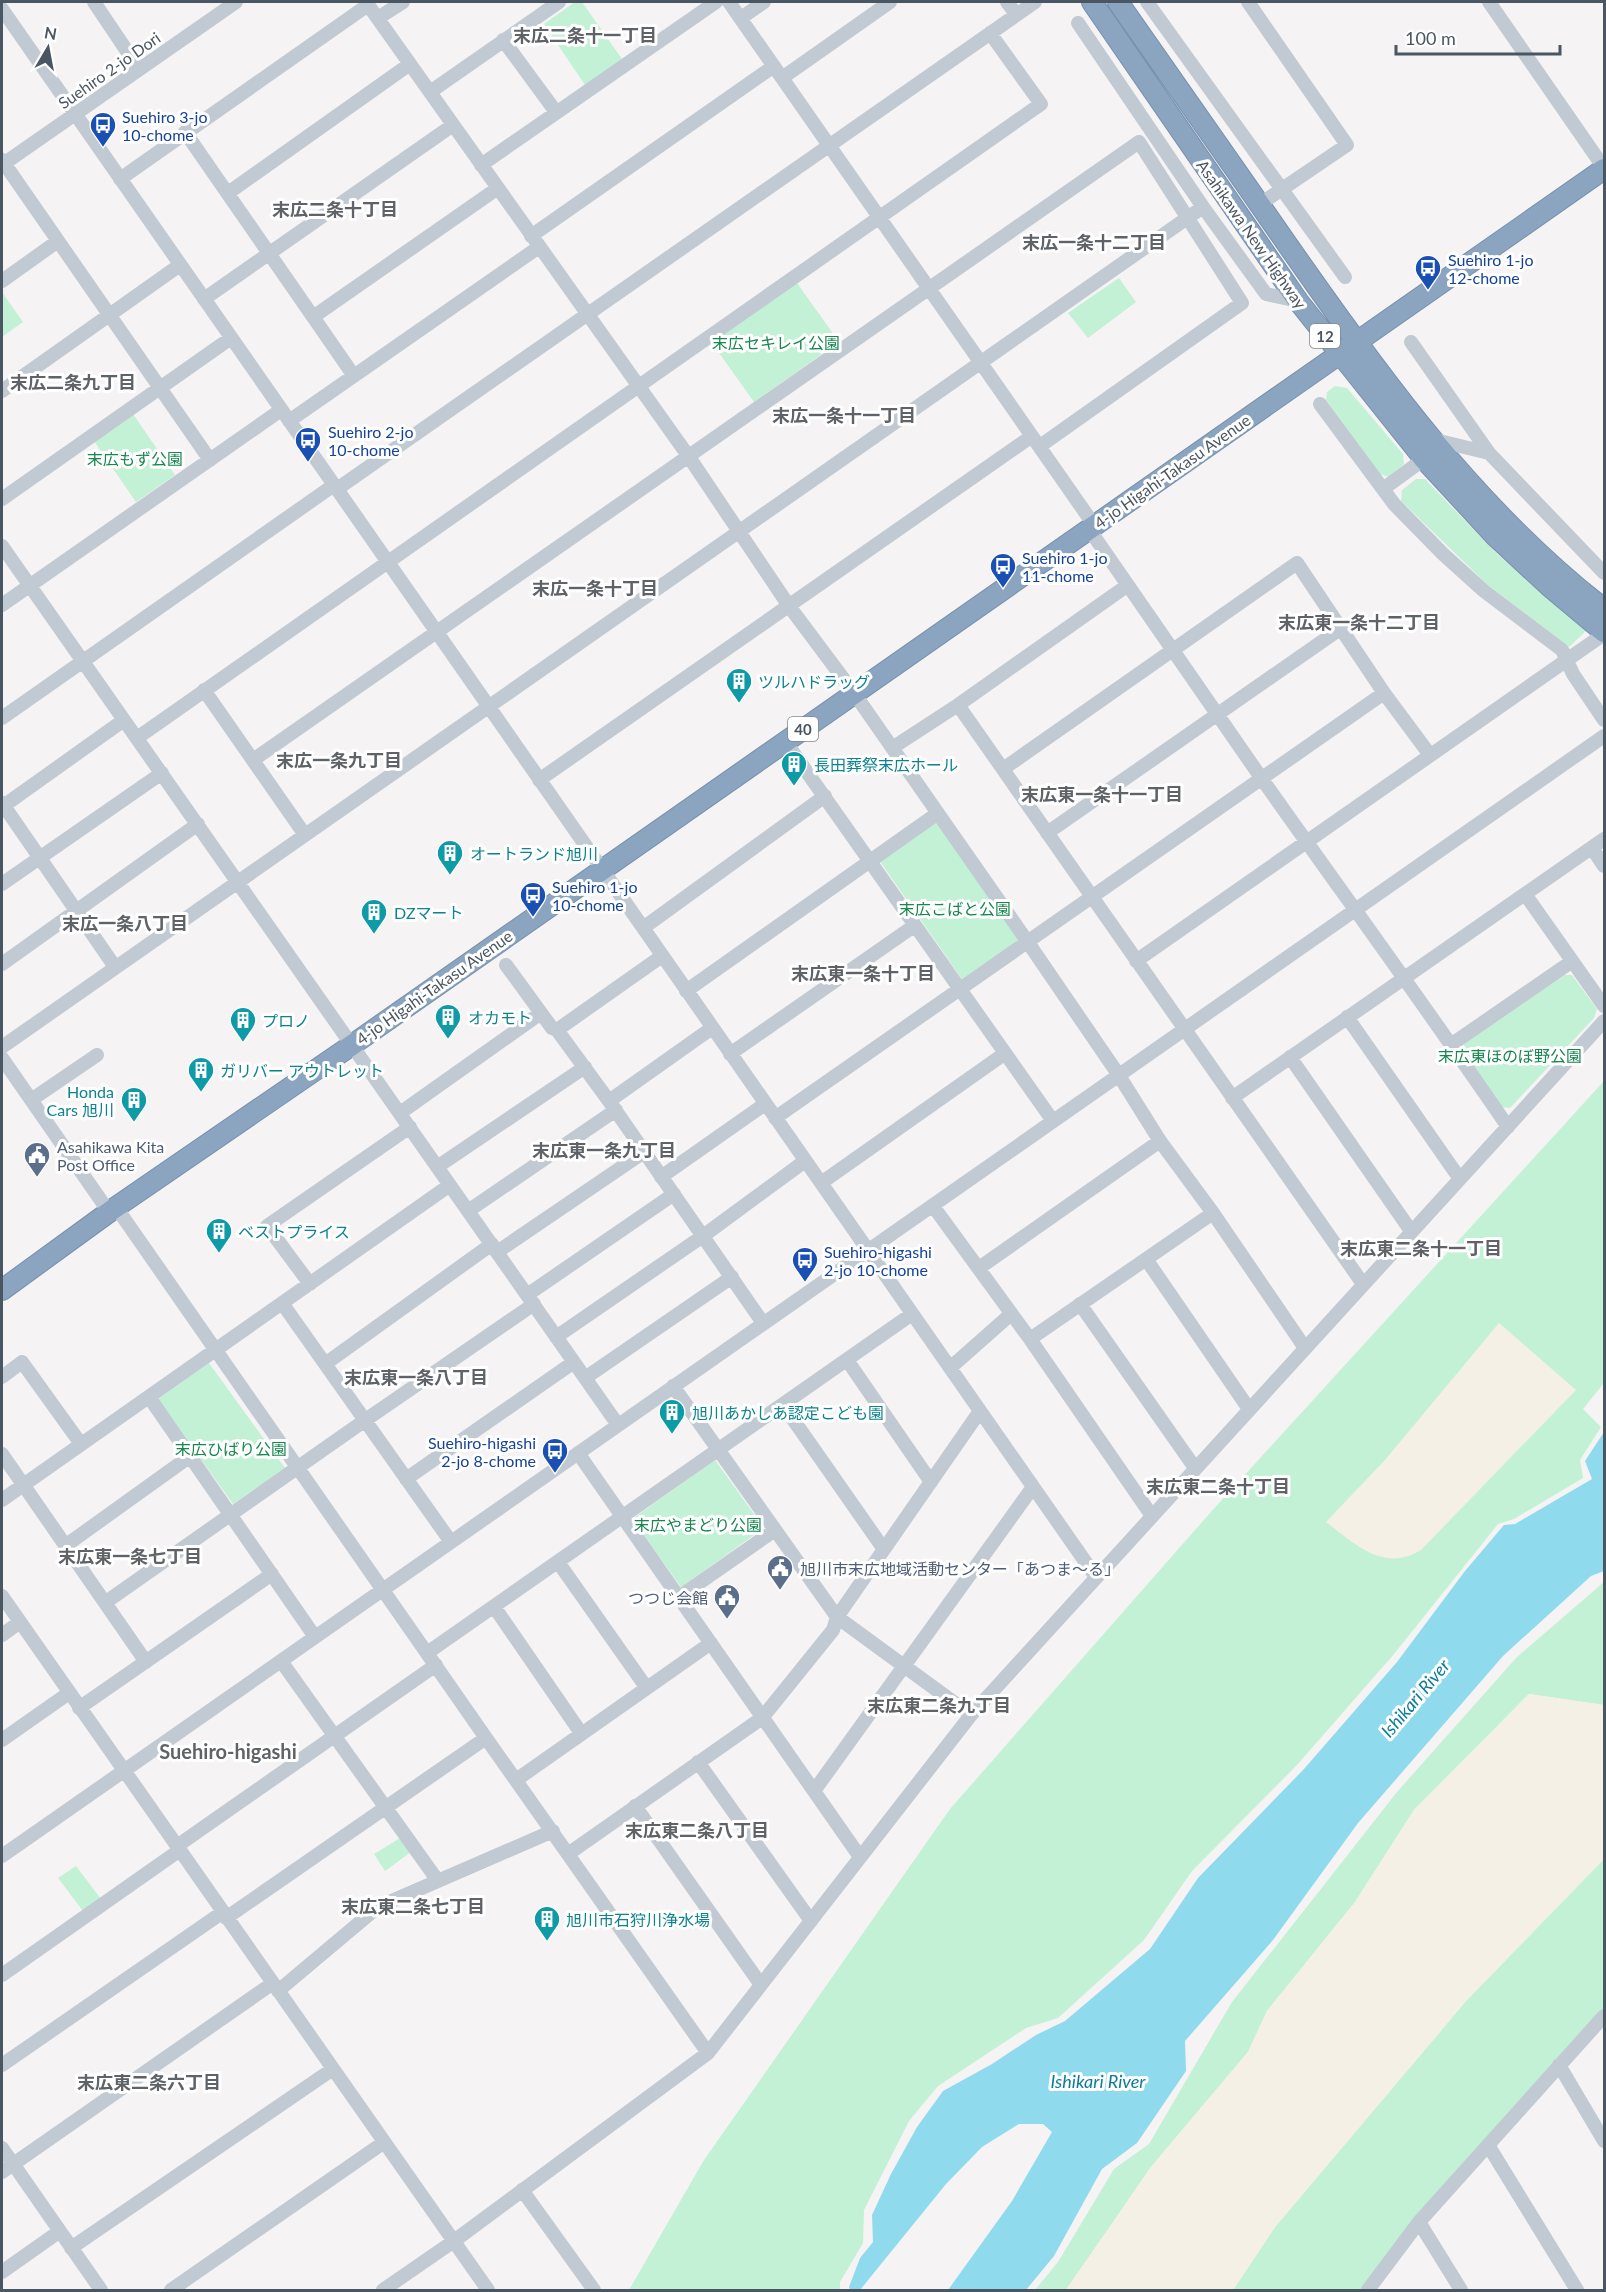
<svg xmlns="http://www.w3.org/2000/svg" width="1606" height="2292" font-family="Lato,'Noto Sans JP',sans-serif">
	<rect width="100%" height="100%" fill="#f5f3f3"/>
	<path fill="#c3f1d5" d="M575,2h7l40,57 -37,26 -41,-61z
		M1119,278l17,24 -48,36 -20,-25z
		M797,283l42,59 -85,60 -42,-59z
		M2,292l21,30 -21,15z
		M1335,386l12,2 56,66 1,10 -15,13 -9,-3 -54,-74 1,-8z
		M133,414l42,61 -39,27 -42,-61z
		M1416,479h9l73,76 91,73 -20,19 -81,-62 -87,-84 1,-11z
		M936,820l84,119 -58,40 -83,-119z
		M1565,975h7l25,34 -3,9 -84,90 -9,-1 -37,-55v-9z
		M1604,1081v302l-21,26 18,18 -21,33 3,18 -69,41 -16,5 -104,130 -97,111 -105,106 -48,69 -86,78 -32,10 -88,58 -29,35 -45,89 -1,33 -23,39v8h-211l75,-130 246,-351 260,-296z
		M209,1363l76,105 -52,36 -75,-105z
		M715,1460l49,68 -83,59 -49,-68z
		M1604,1582v123l-75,-11 -115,116 -59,92 -88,109 -19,41 -97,115 -85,123h-31l23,-28 56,-93 35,-25 83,-142 165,-210 120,-135z
		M405,1835l10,14 -30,22 -11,-17z
		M1604,1859v157l-236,274h-135l42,-63 191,-226z
		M76,1866l28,37 -18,12 -28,-37z"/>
	<path fill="#f5f0e5" d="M1499,1323l77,67 -155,160c-37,23 -66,-6 -95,-28l59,-62z
		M1529,1694l75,11v154l-138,142 -191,226 -42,63h-167l85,-123 97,-115 19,-41 88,-109 59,-92z"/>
	<path fill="#90daee" d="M1604,1432v139l-13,5 -88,80 -145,167 -85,117 -88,101 1,30 -49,72 -35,26 -48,87 -28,34h-78l64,-89 40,-69 -9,-8h-24l-37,23 -36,37 -86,106h-10l-1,-3 11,-29 13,-16 -1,-27 19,-41 26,-47 26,-36 49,-27 44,-29 29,-14 85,-72 48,-71 106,-109 93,-107 68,-91 39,-46 11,-1 77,-45 -7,-18z"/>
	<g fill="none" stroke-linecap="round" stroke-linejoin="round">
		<g stroke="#7690ad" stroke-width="22">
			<path id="highway" d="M1092,2l206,299 126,158 72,78 53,49 55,46
				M1118,2c56,80 113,161 169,242 92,132 188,265 317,365
				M2,1290l114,-83 236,-162 1252,-876"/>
		</g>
		<path stroke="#c1cad2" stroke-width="14" d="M94,2l45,67
			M366,2l323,455 100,149 65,87 173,248 91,133 42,67 53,72 92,135
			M729,2l365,523
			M1007,2l9,12
			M1147,2l198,275
			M1248,2l99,143 -87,59
			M1489,2l115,166
			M2,9l1094,1568
			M378,18l25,-16
			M741,18l23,-16
			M1078,23l125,184 63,87 32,7
			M503,40l53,72
			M782,78l108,-76
			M430,92l129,-90
			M185,132l169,244
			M2,160l208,300
			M2,165l234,-163
			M481,165l235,-163
			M120,179l248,-174
			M228,193l182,-129
			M531,236l243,-170
			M2,281l56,-40
			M204,299l249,-174
			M313,317l185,-129
			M1411,342l78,111 115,120
			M2,391l178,-126
			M1320,404l74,100 49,50 41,37 78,59 11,24 31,46
			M289,421l250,-174
			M1431,439l58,14
			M337,489l698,-487
			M1383,489l41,-30
			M2,499l229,-161
			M1089,529c58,83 115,167 173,250 82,116 166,231 246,348
			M2,546l616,879
			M2,605l279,-195
			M204,690l101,145
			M958,705l405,579
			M2,718l332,-233
			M137,738l904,-634 -51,-71
			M785,741l268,380
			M892,748l66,-43 170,-120
			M253,760l886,-618 103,161 -202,143
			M1003,769l294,-206 87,130 46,62
			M539,780l493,-344
			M2,803l113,164
			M2,807l122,-87
			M1047,833l293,-204
			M1592,848l12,18
			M2,884l160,-111
			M1525,894l79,112
			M643,928l182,-132
			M1136,961l468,-327
			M2,964l196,-140
			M506,965l46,63 5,2 52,71 154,222
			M686,991l252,-178
			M1347,1017l113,162
			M557,1030l105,-74
			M1452,1044l119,-82
			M2,1047l1201,-840
			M730,1054l184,-128
			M1290,1057l121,174
			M2,1058l107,154
			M1232,1098l372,-259
			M31,1100l66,-45
			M609,1101l103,-73
			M400,1113l141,-100
			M775,1118l609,-425
			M437,1167l148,-100
			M661,1177l104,-73
			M821,1183l183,-129
			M933,1206l97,133 122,177
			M116,1207l370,531 222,315
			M468,1211l148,-101
			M497,1252l147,-100
			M1146,1259l103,150
			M979,1268l181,-127
			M310,1284l-43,-58 143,-99
			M527,1295l147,-101
			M282,1303l169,239
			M1080,1304l115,164
			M556,1337l147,-101 102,-75
			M1030,1339l183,-126
			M847,1360l84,122
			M325,1364l167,-120
			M950,1368l61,-54
			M2,1377l20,-15 59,82
			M585,1378l147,-101
			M673,1386l164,231 134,98
			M149,1397l166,240
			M783,1405l100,143
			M578,1453l282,404
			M2,1454l144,208
			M406,1479l168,-117
			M2,1500l448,-315
			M65,1546l124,-89
			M558,1562l88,125
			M2,1596l486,694
			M679,1597l96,-67
			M106,1602l258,-181 170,-117
			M495,1608l86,125
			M2,1635l18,-13
			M427,1653l485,-339
			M281,1661l157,220
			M79,1708l193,-134
			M2,1740l67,-47
			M698,1762l113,159
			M516,1780l195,-137
			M814,1791l219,-304
			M635,1806l126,179
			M177,1846l259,-181
			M568,1854l194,-136 71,-88 4,-13 143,-206
			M2,1856l1602,-1120
			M226,1918l260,-180
			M2,1975l178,-125
			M278,1991l100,-84 175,-76
			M2,2065l221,-153
			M1559,2065l45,76
			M1488,2145l89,145
			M2,2148l99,142
			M2,2172l271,-189
			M522,2190l72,100
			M1419,2222l42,68
			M71,2248l262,-179
			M2,2272l58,-41
			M171,2290l212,-147
			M383,2290l71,-49 254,-188 263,-338 633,-694
			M1368,2290l51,-68 185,-206"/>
		<use href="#highway" stroke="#8ba5c1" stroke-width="20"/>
	</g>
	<defs>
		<g id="bus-pin" transform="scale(1.35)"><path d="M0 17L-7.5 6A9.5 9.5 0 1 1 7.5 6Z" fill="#1a4fb4" stroke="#fff"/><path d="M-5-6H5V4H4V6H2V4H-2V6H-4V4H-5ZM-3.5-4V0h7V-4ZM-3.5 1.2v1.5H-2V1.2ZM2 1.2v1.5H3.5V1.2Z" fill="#fff"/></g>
		<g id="building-pin" transform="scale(1.35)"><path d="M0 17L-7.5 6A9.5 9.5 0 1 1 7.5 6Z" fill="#0f9aa8" stroke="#fff"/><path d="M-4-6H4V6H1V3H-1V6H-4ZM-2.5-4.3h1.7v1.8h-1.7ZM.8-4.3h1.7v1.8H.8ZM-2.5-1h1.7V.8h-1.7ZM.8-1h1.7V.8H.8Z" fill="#fff"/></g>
		<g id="civic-pin" transform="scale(1.35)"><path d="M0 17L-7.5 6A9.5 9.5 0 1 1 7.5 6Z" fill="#5c6f8a" stroke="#fff"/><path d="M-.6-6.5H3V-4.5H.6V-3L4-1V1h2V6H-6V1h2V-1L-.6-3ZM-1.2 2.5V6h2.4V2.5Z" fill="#fff"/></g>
	</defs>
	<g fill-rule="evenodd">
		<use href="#bus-pin" x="103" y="125"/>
		<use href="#bus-pin" x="1428" y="268"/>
		<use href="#bus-pin" x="308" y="440"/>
		<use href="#bus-pin" x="1003" y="566"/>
		<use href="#building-pin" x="739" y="681"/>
		<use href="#building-pin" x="794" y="764"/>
		<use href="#building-pin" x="450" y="853"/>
		<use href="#bus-pin" x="533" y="895"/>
		<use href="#building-pin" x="374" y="912"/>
		<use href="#building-pin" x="448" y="1017"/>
		<use href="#building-pin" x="243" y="1020"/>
		<use href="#building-pin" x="201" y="1070"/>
		<use href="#building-pin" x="134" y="1100"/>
		<use href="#civic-pin" x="37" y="1155"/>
		<use href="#building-pin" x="219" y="1231"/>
		<use href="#bus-pin" x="805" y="1260"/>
		<use href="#building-pin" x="672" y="1412"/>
		<use href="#bus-pin" x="555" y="1451"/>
		<use href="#civic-pin" x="780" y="1568"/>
		<use href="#civic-pin" x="727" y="1597"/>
		<use href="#building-pin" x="547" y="1919"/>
	</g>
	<g text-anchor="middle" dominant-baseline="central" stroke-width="6" stroke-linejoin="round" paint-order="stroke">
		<g fill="#fff" stroke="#808990" stroke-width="1.5">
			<rect x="1310" y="324" width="30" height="24" rx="4.5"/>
			<rect x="788" y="717" width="30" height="24" rx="4.5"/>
		</g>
		<g font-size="15" font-weight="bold" fill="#4a5661">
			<text x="1325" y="336">12</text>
			<text x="803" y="729">40</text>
		</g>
		<g font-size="16" fill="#4a5661" stroke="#fff">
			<text transform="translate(109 70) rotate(-35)">Suehiro 2-jo Dori</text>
			<text transform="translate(1252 234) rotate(55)">Asahikawa New Highway</text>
			<text transform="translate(1172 471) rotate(-35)">4-jo Higahi-Takasu Avenue</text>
			<text transform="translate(434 987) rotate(-35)">4-jo Higahi-Takasu Avenue</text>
		</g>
		<g font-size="16" fill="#164399" stroke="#fff" text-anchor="start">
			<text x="122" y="116">Suehiro 3-jo<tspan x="122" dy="18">10-chome</tspan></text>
			<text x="1448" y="259">Suehiro 1-jo<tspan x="1448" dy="18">12-chome</tspan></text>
			<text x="328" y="431">Suehiro 2-jo<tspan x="328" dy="18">10-chome</tspan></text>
			<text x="1022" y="557">Suehiro 1-jo<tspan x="1022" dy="18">11-chome</tspan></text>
			<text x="552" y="886">Suehiro 1-jo<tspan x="552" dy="18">10-chome</tspan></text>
			<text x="824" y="1251">Suehiro-higashi<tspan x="824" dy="18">2-jo 10-chome</tspan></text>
			<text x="536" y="1442" text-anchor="end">Suehiro-higashi<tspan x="536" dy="18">2-jo 8-chome</tspan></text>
		</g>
		<g font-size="16" fill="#17864f" stroke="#fff">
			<text x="776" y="342">末広セキレイ公園</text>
			<text x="135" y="458">末広もず公園</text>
			<text x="955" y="908">末広こばと公園</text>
			<text x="1510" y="1055">末広東ほのぼ野公園</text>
			<text x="231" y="1448">末広ひばり公園</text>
			<text x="698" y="1524">末広やまどり公園</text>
		</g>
		<g font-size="16" fill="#0d838f" stroke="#fff" text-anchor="start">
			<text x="758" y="681">ツルハドラッグ</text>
			<text x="814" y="764">長田葬祭末広ホール</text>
			<text x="470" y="853">オートランド旭川</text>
			<text x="394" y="912">DZマート</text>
			<text x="468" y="1017">オカモト</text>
			<text x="262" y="1020">プロノ</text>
			<text x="220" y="1070">ガリバー アウトレット</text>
			<text x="114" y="1091" text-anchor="end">Honda<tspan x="114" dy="18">Cars 旭川</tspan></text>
			<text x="238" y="1231">ベストプライス</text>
			<text x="692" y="1412">旭川あかしあ認定こども園</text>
			<text x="566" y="1919">旭川市石狩川浄水場</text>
		</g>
		<g font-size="16" fill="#4e5e75" stroke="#fff" text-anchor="start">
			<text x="57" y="1146">Asahikawa Kita<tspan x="57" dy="18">Post Office</tspan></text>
			<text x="800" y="1568">旭川市末広地域活動センター「あつま〜る」</text>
			<text x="708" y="1597" text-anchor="end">つつじ会館</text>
		</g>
		<g font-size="18" font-weight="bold" fill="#5f6368" stroke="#fff">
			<text x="585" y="35">末広二条十一丁目</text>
			<text x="335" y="209">末広二条十丁目</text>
			<text x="1094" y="242">末広一条十二丁目</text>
			<text x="73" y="382">末広二条九丁目</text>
			<text x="844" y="415">末広一条十一丁目</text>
			<text x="595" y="588">末広一条十丁目</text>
			<text x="1359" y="622">末広東一条十二丁目</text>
			<text x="339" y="760">末広一条九丁目</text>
			<text x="1102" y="794">末広東一条十一丁目</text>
			<text x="125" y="923">末広一条八丁目</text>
			<text x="863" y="973">末広東一条十丁目</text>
			<text x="604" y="1150">末広東一条九丁目</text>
			<text x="1421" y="1248">末広東二条十一丁目</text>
			<text x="416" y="1377">末広東一条八丁目</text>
			<text x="1218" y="1486">末広東二条十丁目</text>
			<text x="130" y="1556">末広東一条七丁目</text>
			<text x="939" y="1705">末広東二条九丁目</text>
			<text x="697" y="1830">末広東二条八丁目</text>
			<text x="413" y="1906">末広東二条七丁目</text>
			<text x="149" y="2082">末広東二条六丁目</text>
		</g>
		<g font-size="18" font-style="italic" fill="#0c7c9b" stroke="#fff">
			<text transform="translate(1415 1698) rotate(-50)">Ishikari River</text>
			<text x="1098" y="2081">Ishikari River</text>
		</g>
		<g font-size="20" font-weight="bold" fill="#5f6368" stroke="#fff">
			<text x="228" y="1751">Suehiro-higashi</text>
		</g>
	</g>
	<rect width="1606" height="2292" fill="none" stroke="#4a5661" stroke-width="6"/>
	<g transform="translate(48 48) rotate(10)" stroke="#ffffff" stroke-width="4.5" paint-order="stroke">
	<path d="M0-4.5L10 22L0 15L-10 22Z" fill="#4a5661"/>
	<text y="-9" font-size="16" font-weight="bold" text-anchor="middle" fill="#4a5661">N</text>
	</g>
	<path d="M1396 45v9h164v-9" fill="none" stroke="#4a5661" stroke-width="3"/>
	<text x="1405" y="45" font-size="18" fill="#4a5661" stroke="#ffffff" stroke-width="4.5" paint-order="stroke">100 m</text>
</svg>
